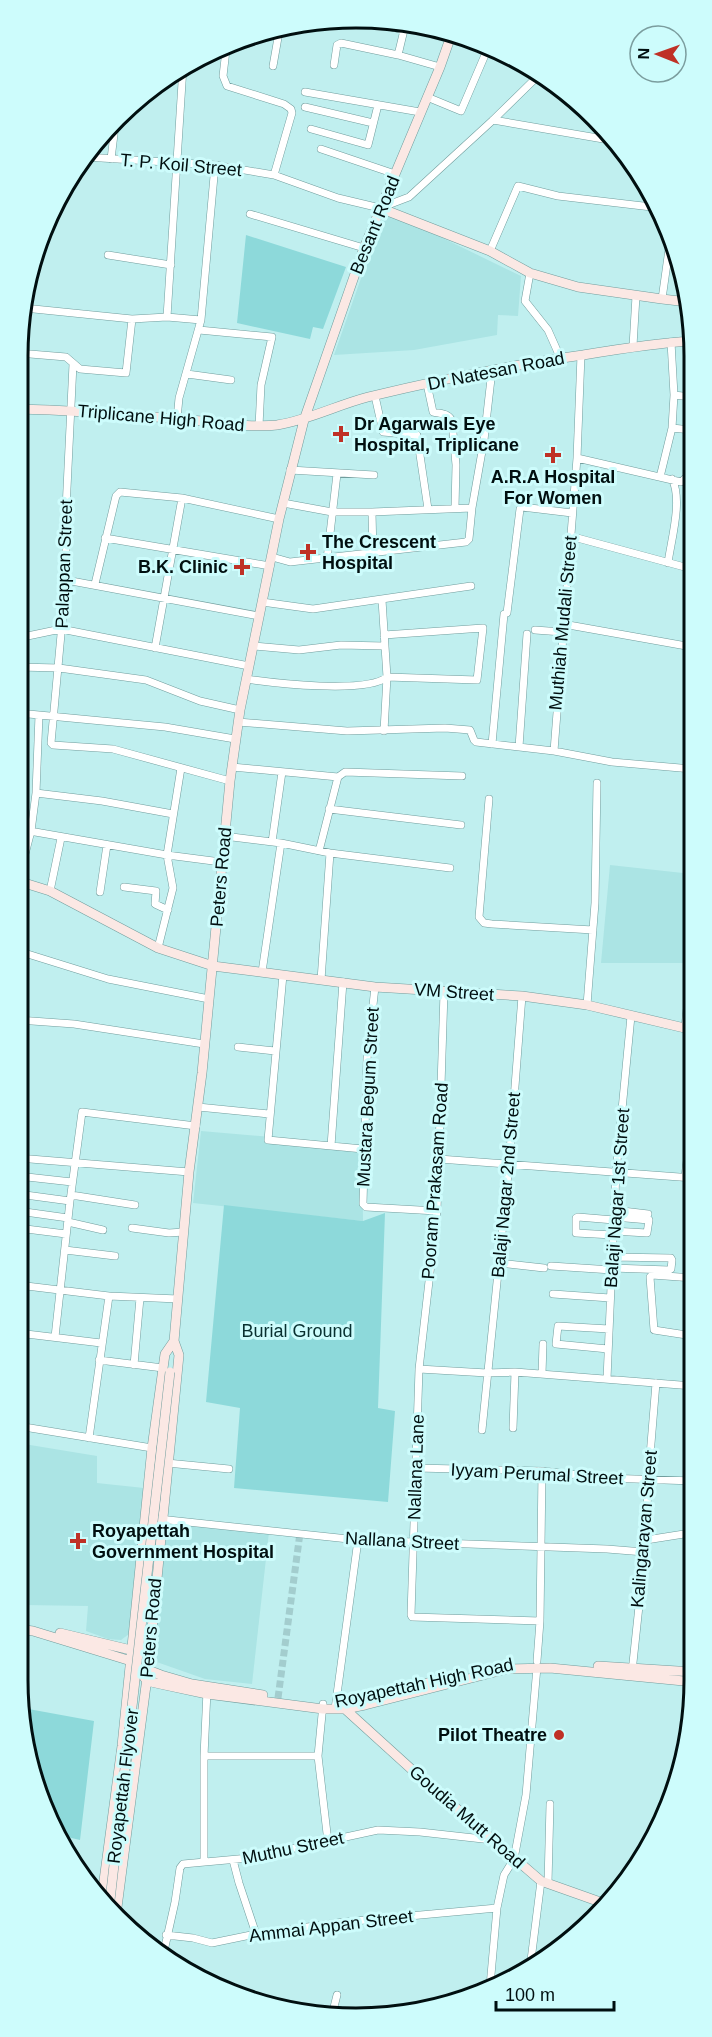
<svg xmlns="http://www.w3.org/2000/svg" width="712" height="2037" font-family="Helvetica,sans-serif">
	<rect width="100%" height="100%" fill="#c0efef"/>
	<path fill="#abe4e4" d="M385,210l136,66 -3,40 -20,-1 -1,20 -83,15 -80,5z
		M610,865l82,9v34l-5,55h-86z
		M201,1131l161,14 1,76 -170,-18z
		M18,1443l79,13v27l47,5 -15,146 -8,6 -13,-1 -22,-8 2,-25 -63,-1 -5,8h-2z
		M167,1520l102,12 -17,152 -47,-5 -54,-19z"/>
	<path fill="#8dd9da" d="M246,235l100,32 -23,62 -10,-2 -3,12 -73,-16z
		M224,1205l139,16 22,-8 -7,195 17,3 -7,91 -154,-14 6,-80 -34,-6z
		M23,1708l71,13 -14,119 -21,-5 -15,-25z"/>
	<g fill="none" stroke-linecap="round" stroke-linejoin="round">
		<path stroke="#a3cdce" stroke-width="7" stroke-dasharray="7 3.5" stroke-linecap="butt" d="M278,1698l22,-165"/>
		<g stroke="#719d9d" stroke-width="8">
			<path id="street" d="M387,26l17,4 -6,25
				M226,50l-3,26 4,10 57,18 7,5 1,4 -18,62
				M334,65l3,-20 4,-2 57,12 42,12
				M273,66l6,-34
				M305,92l115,20
				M427,97l34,14 24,-56
				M305,107l68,16
				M493,120l122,21
				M311,129l57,16 10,-40
				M321,149l74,25
				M85,157l130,8 59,10 64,23 42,10 29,-11 84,-77 46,-45
				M111,159l4,-33
				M250,214l114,34
				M490,251l28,-65 40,10 102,12
				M108,255l63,10
				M530,273l-5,28 23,29 12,27
				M662,299l8,-57
				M24,308l108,11 35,-2 34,3
				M167,317l16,-250
				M199,330l73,7 -11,48 -2,41
				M671,342l3,53 -2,33 19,2
				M633,346l3,-50
				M18,353l48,4 14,12 46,4 6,-54
				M73,364l-7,145v71l-15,163 2,2 60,4 117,32
				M187,374l44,6
				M427,384l6,28c8,2 17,1 19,10l4,43 -1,43
				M674,395l17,2
				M375,396l8,36 34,3 11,74
				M177,419l2,-21 22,-78 14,-155
				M18,426l1,-17
				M577,458l104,24 10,-9
				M290,470l84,5
				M660,477l12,-49
				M283,503l49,9h40l100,-4
				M372,512l1,42
				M570,536l122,33
				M105,538l165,28
				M272,557l18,5 176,-20 3,-3 3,-31 12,-68 8,-70
				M327,559l10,-85
				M668,563c3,-23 15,-63 4,-84
				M66,580l193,36
				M95,584l21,-88 4,-4 62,6 97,21
				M382,600l5,77 -3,54
				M262,602l51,7 158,-23
				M563,624l129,23
				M535,630l27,2
				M18,638l43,-9 188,37
				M253,646l46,4 42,-5 43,1
				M155,648l27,-150
				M18,667l41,1 87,12 54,21 40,9
				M246,679c28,4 120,15 141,-2l90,3 6,-52 -99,7
				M18,713l147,14 70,12
				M238,722l109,9 98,-3 25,2 4,10 2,2 78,9 58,11 80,7
				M492,744l12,-130 3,-1 13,-104 2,-2 50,6
				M519,747l8,-113
				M554,751l23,-293 4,-103
				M232,767l106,10 7,-5 117,4
				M36,793l66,8 71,13
				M489,799l-10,118 5,6 8,1 101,6
				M329,809l132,16
				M18,829l149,26 54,7
				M224,836l57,7 49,10 120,15
				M272,842l10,-70
				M319,851l19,-74
				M18,881l13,-50 5,-38 3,-78
				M124,887l32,4 -1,13 13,6
				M50,891l11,-53
				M100,892l7,-47
				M158,948l15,-60 -6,-33 14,-87
				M18,951l90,28 101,20
				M262,972l19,-129
				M283,975l-15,165 95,9
				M321,980l9,-127
				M375,987l-8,72 -4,145 3,3 71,4
				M444,992l-7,219 -18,158 -8,246 1,2 128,4
				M587,1005l8,-102 2,-120
				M18,1020l56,4 130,20
				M685,1028l7,-68
				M238,1047l37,4
				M198,1107l71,7
				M331,1146l12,-164
				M18,1158l171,14
				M439,1159l254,19
				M18,1176l54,6
				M685,1177l8,-65
				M18,1194l52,7
				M71,1195l64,10
				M614,1210l34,4
				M18,1211l50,7
				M68,1222l35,8
				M18,1228l48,6
				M132,1228l37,5 15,-1
				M613,1231l34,2 2,-13 -35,-3
				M613,1235l-37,-2v-15l2,-1 36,3
				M65,1250l50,6
				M499,1263l45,5
				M551,1266l61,4
				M612,1268l57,2 2,-1 1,-9 -1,-2 -59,-1
				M693,1278l-41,-3 -2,2 4,53 39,6
				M18,1285l91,11 69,3
				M553,1294l57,4
				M18,1333l83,10
				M55,1337l15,-136 12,-89 114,14
				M608,1349l-52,-5 2,-18 51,3
				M99,1360l64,8
				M134,1365l6,-67
				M419,1369l68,4 28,-1 178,14
				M542,1374l1,-30
				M607,1379l9,-207 15,-156
				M18,1426l134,22
				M513,1428l2,-56
				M482,1430l27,-266 13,-168
				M89,1438l20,-142
				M167,1463l62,6
				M416,1468l126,3 63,7 89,3
				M159,1519l199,21 249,9 37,3
				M646,1540l38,-6 10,2
				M537,1661l3,-40 2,-150
				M632,1672l14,-132 2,-60 8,-97
				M323,1704l-5,52 10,86
				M335,1709l23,-169
				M204,1756h114
				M233,1860l6,23 17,51
				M204,1861v-105l3,-65
				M548,1883l2,-79
				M166,1935l27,3 19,5 44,-9 88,-12 153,-14
				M164,1951l11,-49 5,-34 3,-4 66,-6 129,-28 42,2 72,8
				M530,1968l11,-87
				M490,1986l7,-78 7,-33 10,-16 12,-64 11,-128
				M391,2009l8,1
				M332,2015l5,-20"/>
		</g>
		<g stroke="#719d9d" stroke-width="10">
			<path id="secondary" d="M380,208l110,43 40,22 48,14 84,12 26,3
				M18,409c58,1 115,6 173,11 28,2 58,8 86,5 32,-5 60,-20 91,-28 71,-17 143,-32 215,-42 36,-6 72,-12 108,-14
				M18,881l32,10 108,57 55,18 162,21 147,9 65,9 106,25
				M18,1629l15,2 98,30 16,20 13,3 47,10 116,15h22l20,-4 142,-36 43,-1 144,14
				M60,1633l71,17 17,20 13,5 31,9 71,11
				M598,1666l96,6
				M342,1704l97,-24
				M343,1705l2,4 75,68 121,104 62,22
				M101,1903l21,-157 30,-298 13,-94 9,-13
				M116,1915l32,-245 31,-315 -5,-14 15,-169 13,-99 28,-292 10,-71 39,-191 25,-99 60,-172 76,-181 12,-34"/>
		</g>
		<use href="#street" stroke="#fff" stroke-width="7"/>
		<use href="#secondary" stroke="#fbe8e4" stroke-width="9"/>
		<g stroke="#719d9d" stroke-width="10" stroke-linecap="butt">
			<path id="secondary-bridge" d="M109,1909l61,-537"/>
		</g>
		<use href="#secondary-bridge" stroke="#fbe8e4" stroke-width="9"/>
	</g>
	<g fill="#bf3126" stroke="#cdfcfc" stroke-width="2">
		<path d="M338 425h6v6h6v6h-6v6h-6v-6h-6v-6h6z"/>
		<path d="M550 446h6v6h6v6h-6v6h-6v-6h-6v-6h6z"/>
		<path d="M305 543h6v6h6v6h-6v6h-6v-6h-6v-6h6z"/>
		<path d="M239 558h6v6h6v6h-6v6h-6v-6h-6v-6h6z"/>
		<path d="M75 1532h6v6h6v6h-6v6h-6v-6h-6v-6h6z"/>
		<circle cx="559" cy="1735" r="6"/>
	</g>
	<g text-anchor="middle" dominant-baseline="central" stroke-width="6" stroke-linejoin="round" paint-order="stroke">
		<g font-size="18" fill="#010f10" stroke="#cdfcfc">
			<text transform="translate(181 165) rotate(5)">T. P. Koil Street</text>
			<text transform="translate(375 225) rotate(-68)">Besant Road</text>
			<text transform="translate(496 371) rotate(-11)">Dr Natesan Road</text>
			<text transform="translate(161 418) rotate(5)">Triplicane High Road</text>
			<text transform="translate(64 564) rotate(-88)">Palappan Street</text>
			<text transform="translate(563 623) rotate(-85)">Muthiah Mudali Street</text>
			<text transform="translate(221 877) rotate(-85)">Peters Road</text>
			<text transform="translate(454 992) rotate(4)">VM Street</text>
			<text transform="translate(368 1097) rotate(-87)">Mustara Begum Street</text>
			<text transform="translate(435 1181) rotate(-86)">Pooram Prakasam Road</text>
			<text transform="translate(506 1185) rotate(-85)">Balaji Nagar 2nd Street</text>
			<text transform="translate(617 1198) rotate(-86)">Balaji Nagar 1st Street</text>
			<text transform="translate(416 1467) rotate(-88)">Nallana Lane</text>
			<text transform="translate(537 1474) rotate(3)">Iyyam Perumal Street</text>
			<text transform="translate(644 1529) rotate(-85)">Kalingarayan Street</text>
			<text transform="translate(402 1541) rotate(3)">Nallana Street</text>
			<text transform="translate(151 1628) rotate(-85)">Peters Road</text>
			<text transform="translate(424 1683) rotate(-12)">Royapettah High Road</text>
			<text transform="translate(123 1786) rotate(-83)">Royapettah Flyover</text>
			<text transform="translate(467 1817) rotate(41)">Goudia Mutt Road</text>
			<text transform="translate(293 1848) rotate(-12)">Muthu Street</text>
			<text transform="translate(331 1926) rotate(-7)">Ammai Appan Street</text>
		</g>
		<g font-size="18" font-weight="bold" fill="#010f10" stroke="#cdfcfc" text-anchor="start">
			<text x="354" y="424">Dr Agarwals Eye<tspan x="354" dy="21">Hospital, Triplicane</tspan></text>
			<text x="553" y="477" text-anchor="middle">A.R.A Hospital<tspan x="553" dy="21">For Women</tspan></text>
			<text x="322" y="542">The Crescent<tspan x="322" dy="21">Hospital</tspan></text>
			<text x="228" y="567" text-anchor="end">B.K. Clinic</text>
			<text x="92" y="1531">Royapettah<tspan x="92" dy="21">Government Hospital</tspan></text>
			<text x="547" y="1735" text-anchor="end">Pilot Theatre</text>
		</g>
		<g font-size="18" fill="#083030" stroke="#cdfcfc">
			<text x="297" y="1331">Burial Ground</text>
		</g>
	</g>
	<path d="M0 0H712V2037H0ZM356 28H356A328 328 0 0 1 684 356V1680A328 328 0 0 1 356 2008H356A328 328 0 0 1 28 1680V356A328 328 0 0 1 356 28Z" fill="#cdfcfc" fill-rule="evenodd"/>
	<path fill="none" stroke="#010f10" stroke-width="3" d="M356 28H356A328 328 0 0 1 684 356V1680A328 328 0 0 1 356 2008H356A328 328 0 0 1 28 1680V356A328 328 0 0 1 356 28Z"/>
	<g transform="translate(658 54) rotate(271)"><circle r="28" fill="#cdfcfc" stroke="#7b9d9e" stroke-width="1.5"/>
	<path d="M0-4.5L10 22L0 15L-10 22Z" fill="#bf3126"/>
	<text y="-9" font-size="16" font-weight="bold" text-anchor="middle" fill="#010f10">N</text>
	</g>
	<path d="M496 2001v9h118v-9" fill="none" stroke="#010f10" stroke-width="3"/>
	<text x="505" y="2001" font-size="18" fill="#010f10" stroke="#cdfcfc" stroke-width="4.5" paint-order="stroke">100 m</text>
</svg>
